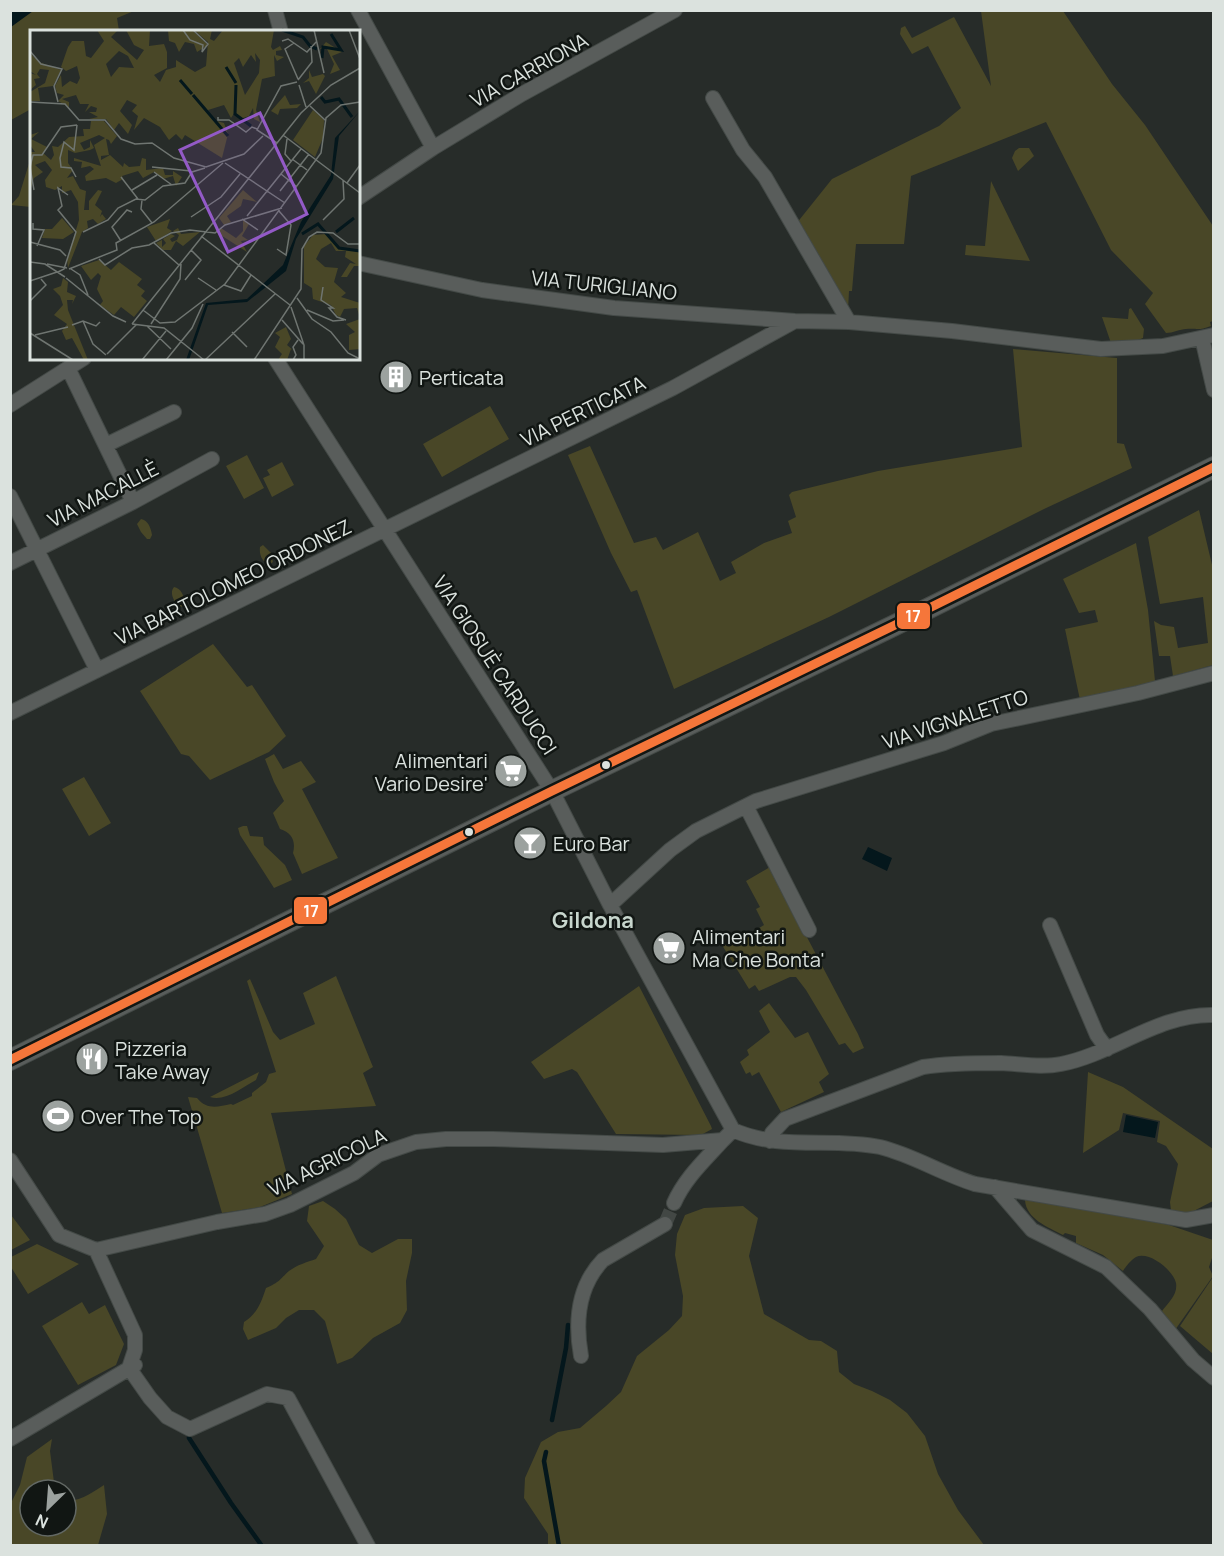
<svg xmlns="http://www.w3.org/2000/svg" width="1224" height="1556" font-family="Manrope,sans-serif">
	<rect width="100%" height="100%" fill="#272c29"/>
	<path fill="#494727" d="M33,11h101l-17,7 2,13 -87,1 -1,77 -20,11 -1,-93z
		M981,11h82l49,73 33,41 68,101v95l-3,1 1,4c-13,5 -13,2 -25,3 -6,0 -13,4 -20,4l-21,-29 8,-11 -42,-43 -65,-128 -135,54 -7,68h-48l-4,47h-3l-1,20 -52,-87 36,-45 107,-53 22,-18 -33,-62 -16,8 -12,-20 1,-6 4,-2 7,12 42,-21 37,69z
		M1019,148h10l5,8 -16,15 -6,-13 3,-7z
		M31,157v50l-20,-2 8,-9z
		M991,181l39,80 -65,-6 1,-10 19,1z
		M1131,308l13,21 -1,9 -5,2 -27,3 -9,-26 26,2 1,-10z
		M1013,349l104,9v85l7,1 8,24 -88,41 -215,108 -155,72 -37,-99 -6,2 -20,-39 -43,-98 22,-9 44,97 22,-6 7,13 35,-18 22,49 16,-8 -5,-11 33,-19 28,-10 -4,-12 8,-4 -7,-22 3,-3 86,-21 144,-24z
		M490,406l19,33 -67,38 -19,-33z
		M247,455l17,33 -20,11 -18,-33z
		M282,462l12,23 -22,12 -9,-19 7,-3 -3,-5z
		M1199,510l14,59v96l-40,11 -3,-20h-11l-5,-35 7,4 13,2 4,21 30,-5 -5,-46 -43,7 -12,-67z
		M141,519c7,1 10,9 11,16l-2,4h-3l-6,-7 -4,-8z
		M1136,543l12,67 7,71 -75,19 -15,-71 33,-7 -3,-12 -16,3 -16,-34z
		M263,545l8,8 2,9 -3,2c-8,-1 -11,-10 -10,-17z
		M174,587c7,1 10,9 11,15l-2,5 -5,-1c-4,-5 -9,-13 -4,-19z
		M213,644l34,43 5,-2 34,51 -17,16 -59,28 -21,-24 -8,-2 -41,-63z
		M274,754l9,15 18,-8 15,21 -14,7 36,69 -36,16 -9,-21c3,-12 -1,-20 -13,-24l-7,-16 11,-12 -10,-19 -9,-23z
		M84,777l27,46 -22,13 -27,-47z
		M243,826h4l3,10 13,1 1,8 21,20 7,15 -18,8 -34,-53 -2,-7z
		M770,867l88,167 6,14 -11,5 -8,-10 -6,2 -33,-55 -10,-13h-6l-31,14 -4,-6 -6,4 -27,-44 11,-1 31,-19 -8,-16 4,-2 -14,-26z
		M336,976l37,91 -10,6 13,33 -105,7 21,81 -32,13 -38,6 -34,-116 9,1c10,12 20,9 34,6l2,1 19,-9v-3l14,-11 3,-8 7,-2 -29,-91 3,-2 23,53 7,8 35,-16 -12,-31z
		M639,986l72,140 1,3 -11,6 -85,-1 -39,-62 -5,-3 -28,10 -13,-17z
		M769,1003l26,35 13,-6 21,42 -10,8 5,10 -43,20 -22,-40 -7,4 -2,-4 -4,2 -6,-12 9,-7 -2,-5 23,-18 -11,-21z
		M259,1072l-3,8c-13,7 -31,22 -46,17z
		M1088,1072l35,15 90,62v52l-25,13 -17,-3 -1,-9 8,-38 -12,-18 -9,-4 3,-21 -37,-8 -4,17 -36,23z
		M1028,1198l141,27 44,15v15l-4,12 4,9 -38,54 -13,-19c6,-8 16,-16 14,-28 -3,-13 -27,-32 -40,-26 -5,3 -10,9 -13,14l-20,-16 -27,-12v-7l-11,-3 -2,2c-15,-8 -37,-16 -38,-35z
		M323,1201l12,8 11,10 13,26 13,8 26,-14h14v14l-6,28 1,29 -7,13 -27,15 -21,20 -15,6 -12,-43 -11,-11h-15l-13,8 -10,10 -28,12 -5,-11 1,-7c13,-8 17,-19 22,-34 14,-6 13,-8 23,-17 8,-6 18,-9 27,-12l8,-13 -17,-25 2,-15z
		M743,1206l15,12 -9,38 15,58 45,26 12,1 16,10 2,21 15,12 18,7 18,9 17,13 18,23 13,38 20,36 26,35h-436v-11l-24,-36 1,-20 16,-36 17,-10 22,-4 26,-22 15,-14 16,-36 32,-26 13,-14 1,-20 -8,-41 2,-21 8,-19 19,-7z
		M11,1215l19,25 -19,10h-1z
		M37,1244l42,20 -51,30 -17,-27v-10z
		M1213,1277v77l-33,-28z
		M82,1302l7,12 16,-9 19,39 -8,21 -38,20 -36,-59z
		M52,1439l-2,12 5,39h-25v36h36v-26c13,3 28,-9 38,-15l3,29 -9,31h-87v-42l9,-18 7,-28z"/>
	<path fill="#04171c" d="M11,10h22v1l-22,16z
		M868,847l24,11 -5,13 -25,-12z
		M1126,1115l32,7 -3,16 -32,-6z"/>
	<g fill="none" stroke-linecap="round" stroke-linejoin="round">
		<path stroke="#04171c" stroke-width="4.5" d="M552,1420l14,-72 2,-23
			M189,1438l42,65 31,43
			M546,1452l-2,9 15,85"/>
		<path stroke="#424744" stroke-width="14" stroke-dasharray="14 7" stroke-linecap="butt" d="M665,1224l9,-21"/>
		<g stroke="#444a47" stroke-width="16">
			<path id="minor" d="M275,10l6,22
				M358,10l75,138
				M713,98l30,52 22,27 84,145
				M358,198l75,-50 89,-54 153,-84
				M358,263l124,27 132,18 181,13 54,1 103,9 149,18 62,-3 51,-11
				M1202,338l12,52
				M275,358l277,433 58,114 123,225
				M68,368l65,134
				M10,405l74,-47
				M106,445l68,-33
				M10,496l87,174
				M10,563l123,-61 79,-43
				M10,713l663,-325 122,-67
				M746,806l63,124
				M610,905l60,-55 26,-19 60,-30 188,-58 47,-19 147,-31 76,-20
				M1050,925l47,110 10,14
				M733,1130c47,21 98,7 147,17 33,8 62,27 95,37l211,36 28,-5
				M770,1141l2,-8 13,-14 138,-52c25,-4 53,-4 78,-4 20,1 41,5 60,1 52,-10 98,-51 153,-49
				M10,1160l49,75 37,15 39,85v15l-6,18
				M995,1187l37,43 74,37 44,42 43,51 21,18
				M674,1203c11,-25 31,-43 49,-63
				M96,1250l121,-28 48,-8 25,-9 64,-32 24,-18 38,-13 30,-3h47l170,6 60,-5 10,-10
				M581,1356c-6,-34 -3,-70 22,-96l62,-36
				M129,1368l21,30 17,19 23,12 77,-35 21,4 80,148
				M10,1439l125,-74"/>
		</g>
		<g stroke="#444a47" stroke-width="22">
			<path id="secondary" d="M10,1060l542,-269 341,-165 321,-159"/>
		</g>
		<use href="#minor" stroke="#595d5b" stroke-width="14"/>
		<use href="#secondary" stroke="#595d5b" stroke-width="20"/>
		<g stroke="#111613" stroke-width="14">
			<path id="bus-1" d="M10,1060l542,-269 341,-165 321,-159"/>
		</g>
		<use href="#bus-1" stroke="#f5763a" stroke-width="9"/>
	</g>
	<defs>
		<g id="building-disc" transform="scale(1.725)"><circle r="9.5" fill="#9ca29f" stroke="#111613"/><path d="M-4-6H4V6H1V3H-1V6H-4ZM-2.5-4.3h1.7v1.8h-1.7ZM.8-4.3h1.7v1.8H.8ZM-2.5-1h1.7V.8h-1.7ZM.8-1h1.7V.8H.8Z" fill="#fff"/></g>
		<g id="supermarket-disc" transform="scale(1.725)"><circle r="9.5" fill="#9ca29f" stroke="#111613"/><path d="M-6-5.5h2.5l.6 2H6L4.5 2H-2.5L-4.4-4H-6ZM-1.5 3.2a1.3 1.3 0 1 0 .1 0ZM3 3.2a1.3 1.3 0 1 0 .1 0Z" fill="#fff"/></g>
		<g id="bar-disc" transform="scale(1.725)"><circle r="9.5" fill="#9ca29f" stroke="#111613"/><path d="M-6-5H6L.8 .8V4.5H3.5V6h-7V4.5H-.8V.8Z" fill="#fff"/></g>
		<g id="restaurant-disc" transform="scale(1.725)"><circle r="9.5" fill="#9ca29f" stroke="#111613"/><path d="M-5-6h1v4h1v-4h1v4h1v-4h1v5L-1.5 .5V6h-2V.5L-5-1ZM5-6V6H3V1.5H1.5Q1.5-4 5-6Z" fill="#fff"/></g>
		<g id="stadium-disc" transform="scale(1.725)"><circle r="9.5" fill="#9ca29f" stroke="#111613"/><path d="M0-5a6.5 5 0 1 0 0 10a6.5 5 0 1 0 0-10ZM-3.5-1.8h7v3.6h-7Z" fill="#fff"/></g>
	</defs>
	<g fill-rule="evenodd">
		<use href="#building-disc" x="396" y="377"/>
		<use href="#supermarket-disc" x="511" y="771"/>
		<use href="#bar-disc" x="530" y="843"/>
		<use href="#supermarket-disc" x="669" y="948"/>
		<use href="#restaurant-disc" x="92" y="1059"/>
		<use href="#stadium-disc" x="58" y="1116"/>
	</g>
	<g fill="#dbe2de" stroke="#111613" stroke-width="2">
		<circle cx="606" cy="765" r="5"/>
		<circle cx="469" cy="832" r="5"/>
	</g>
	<g text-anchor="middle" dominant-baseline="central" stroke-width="5" stroke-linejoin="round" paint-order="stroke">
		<g font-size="20" fill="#dbe2de" stroke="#111613">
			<text transform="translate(529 70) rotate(-29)">VIA CARRIONA</text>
			<text transform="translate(604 285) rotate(6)">VIA TURIGLIANO</text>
			<text transform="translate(583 411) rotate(-26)">VIA PERTICATA</text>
			<text transform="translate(103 494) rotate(-27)">VIA MACALLÈ</text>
			<text transform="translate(233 582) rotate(-26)">VIA BARTOLOMEO ORDONEZ</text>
			<text transform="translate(495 665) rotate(57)">VIA GIOSUÈ CARDUCCI</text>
			<text transform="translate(955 719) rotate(-18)">VIA VIGNALETTO</text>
			<text transform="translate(327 1162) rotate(-26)">VIA AGRICOLA</text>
		</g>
		<g font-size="20" fill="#dbe2de" stroke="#111613" text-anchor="start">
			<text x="419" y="377">Perticata</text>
			<text x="488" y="760" text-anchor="end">Alimentari<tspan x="488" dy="23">Vario Desire'</tspan></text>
			<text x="553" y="843">Euro Bar</text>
			<text x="692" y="936">Alimentari<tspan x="692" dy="23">Ma Che Bonta'</tspan></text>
			<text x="115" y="1048">Pizzeria<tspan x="115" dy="23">Take Away</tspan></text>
			<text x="81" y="1116">Over The Top</text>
		</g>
		<g font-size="22" font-weight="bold" fill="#c7d6cd" stroke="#111613">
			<text x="593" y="920">Gildona</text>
		</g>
	</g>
	<g transform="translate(30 30)">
		<rect width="330" height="330" fill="#272c29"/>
		<path d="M67,0h21l-7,7 26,23 7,-10 -10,-5 -8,-15h24l-1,16 15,-2 3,8v16l-13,7 6,7 6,-12 10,-3v-7l19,12 11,-6 2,-24 -14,-12h18l-2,9 4,2 9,-11h51l-3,17 2,3 7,-4 2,4 -6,1v4l8,2 -7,4 -3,-6 1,21 -13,3 -6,31 4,12 -6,-3 -1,-11 -4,8 -9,3 -5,-7 -4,6 -7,-13 -16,5 5,10 11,3 4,11 -6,24 -37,-23 -3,5 -6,-6 -7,6 -9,-13 -16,-9 -10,12 4,-14 -6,-5 5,-6 -10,-5 -7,11 12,14 -4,9 -9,-11 -5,7 -8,-11h-17l9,-2 -9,-5h7l1,-4 -6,-2 -6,6 4,-8h-9l-4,-9 -14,4 7,3v5l-11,-6 6,-6 -7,-2 -2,-7 6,-11 1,12 8,-6 7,3 3,-6 -3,-12 -11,5 -5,-4 7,-20 4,-6h12l2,15 5,2 13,-17zM89,21l9,5 6,12 -15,-1 -8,10 -5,-13zM225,23l5,7 -1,13 -14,22 -11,-32 5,-5 4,9 8,-12 5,7zM138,0h24l16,15 -11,7 -3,-8 -9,-2 -6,10 -4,-9 -6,-2zM296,12l16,10 -10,4 8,14 -10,4 4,-10 -7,-15h-7zM0,23l9,9 22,8 -8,16 -15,2 2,13h-10v-9l15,-9 4,-13 -9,-1 -3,5 3,4 -6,1 2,6 -6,5v-17l6,2 -6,-4zM279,40l3,7 11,-3 2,2 -9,18 -7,-13 -6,2 6,-5zM255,65l5,10 11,-1 -4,4 -17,1 -2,6 -7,-4zM283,80l11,10 -1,18 -8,19 -22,-17zM61,91h13l13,15 -6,8 -2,-4 -3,-1 3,16 -8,1v4l9,-5 13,12 1,-4 5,4 11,-1 2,-8 4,1v11l17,-2 2,7h8v-4l9,6 -6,9 -3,-10 -10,3 -9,-7 -11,6 -5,-7 -16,5 1,3 -7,4 -10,-5 -20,3 -1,-5 9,-7 -4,-3 -9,2 1,-6 -8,-1v-3l27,8 -7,-21 11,-7 -6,-3 -19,8 4,7 6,-3v-7l4,8 -4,2 -15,3 -7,-3v13l5,7 -6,8 6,-2 7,13 6,2 -2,19h5v-9l9,-11 4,1 -7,14 7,6 -2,6 2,-3 4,5 -8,5 -5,-5 -6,2 1,7 -6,4 -14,36 -1,-9 12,-39 -1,-18 -7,-12 -9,3v-7l-7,4 -9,-3 -1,-7 7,-10 -7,-9 -10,4 8,7 -9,6 -4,13v-39h5l-5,-7v-10l9,-3 -8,7 16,8 -4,6 8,7 3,-5 -2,-9 6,1 11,-10 15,-1 -1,-7h7zM213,160l14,12 -14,-3 -2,7 -14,10 4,6 -7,3 -5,-7zM32,188l12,14 -11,7 -21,-1 3,-9h7zM140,189l-3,9 5,3 -16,10 -9,-14zM213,190l6,4 -7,12 6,4 -7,1 6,11 -31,-20 5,-4 15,10 7,-7zM148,198l3,6 19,-2 -17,14 -7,-5 -5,9h-8l-7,-7 6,-3v7l4,-4 -3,-4 8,-5 4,2 -5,3 2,3 5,-2 2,-5 -6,-4zM297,204l13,14 20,3 -1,15h-5l-7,11h-6l9,-14 6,1 -11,-7 1,-6h-10l-5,-8 -10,6 -5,10 9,8 13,1 -4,14 12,11 -5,4 19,6v15l-3,-10 -13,1 -4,8 -4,-2 -5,-10 -18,-6 -1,-11 -8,-5v-37l9,-11zM69,230l12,10 8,-8 23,17 -5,6 8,6 -4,5 6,5 -13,16 -13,-10 -7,8 -14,-10 3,-4 -6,-12 4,-13 -3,-3 -7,7 -10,-14zM33,248l5,4 -1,10 9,4 -4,8 1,-4h-6l1,10 20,50h-4l-12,-22 -6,2 -4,-9 5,-7 -13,-9 9,-10 -3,-9 -7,-7 8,-3zM330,289v30l-11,1v-15l6,-3 -9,-8zM256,297l5,12 -4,6 7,6 -3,-2 -4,11h-9l4,-6 -7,-7 5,-10 -5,-4z" fill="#494727" fill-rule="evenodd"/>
		<path d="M330,81l-21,25 -6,43 -37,60 -10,32 -39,31 -39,3 -19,55h-3l20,-57 41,-4 36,-34 18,-43 30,-47 4,-37z" fill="#04171c"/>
		<path fill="none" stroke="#04171c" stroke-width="3" d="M252,0l21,7 7,9 7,3M292,28l1,-11 18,3 -10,-16M196,37l10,16M150,50l12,14M206,55l-1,29 16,12M163,65l35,41M291,67l4,5 14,-3 13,18M306,202l18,-14M272,204l16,-10 21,24 21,3"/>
		<path fill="none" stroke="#6f7571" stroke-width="1.5" d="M153,0l7,10 13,5 -1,7 6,-8 -15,-14M284,0l10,43M319,0l11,29M252,11l6,-2 19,13 10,-11M264,13l-9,6 13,30M0,21l11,13 21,5 -8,17 4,16M268,50l14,-18 -1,-16M269,55l7,22M0,72l35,2 14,16h26l16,19 14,5 17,-1 22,15 32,9 38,-13 19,-18M280,76l15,14M188,87v3h11l17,12 6,-5 5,2M253,105l77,58M257,109l-2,15 6,7M247,113l-20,-13 24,-44 16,-4M262,129l15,11M195,133l60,40M122,137l39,4M124,142l18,13M251,144l15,12M46,147l-5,-9 -10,-1 -1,-9 4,-16 10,8 3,-25M91,147l17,22M317,153l13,-18M4,160l-4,-23 3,-12h9l19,-28 16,-2M102,160l25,-15M250,161l29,-37M112,170l-1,9 11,14M217,186l54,-67M161,187l30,-20 19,-23M212,189l16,11M293,190l21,-21 -1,-19M3,193v6l11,1 -7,16M53,202l25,-12 10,-12 18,-9 9,1 18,-14 22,-3 7,-11 13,-4M171,206l89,69M91,211l-9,-14 15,-17 5,2M0,212l30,8 6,6M124,213l25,22M247,219l9,6 5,-30 -12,-14M69,229l6,6 27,-17 17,-3 22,-12 19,-3 25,3 10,-8 57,-17M0,232l15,2 20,13M17,234l20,4M39,239l48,-19 -1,-7 38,-21 69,-59M41,239l9,6 8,20M28,242l6,-3 12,-37 -18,-22 4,-4 -4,-18 10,7M36,248l47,38 13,6M168,248l18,12M155,250l16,-20 -10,-10M0,251l27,-9M194,255l17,6 10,-16M293,257l-2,13 12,8h-4l8,9 9,3M267,268l15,21 19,13 17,21 12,6M0,271l16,-16 -5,-6M261,277l13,38v15M113,280l17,13 15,-1 50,-38 96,-131 5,-35 15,-13 19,-3M277,280l26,11 11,-1M252,290l21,24M53,291l10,23 13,11M102,294l169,-211 30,-28 29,-17M102,294l32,4 40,32M121,294l29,-45 1,-15M42,295l11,-4 13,5 4,-4M117,296l24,23M202,302l15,15M0,303l43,27M5,305l33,-8M77,324l29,-29M112,330l24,-29M136,330l26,-32 11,-24M175,330l70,-66M224,330l47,-71 1,-40 7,-12 8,-5 16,1 15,11h12M263,330l3,-5 -3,-8 5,-7"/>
		<path fill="#935ac7" fill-opacity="0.15" stroke="#935ac7" stroke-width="3" d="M230,83l47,101 -79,38 -48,-102z"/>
		<rect width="330" height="330" fill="none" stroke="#dbe2de" stroke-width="3"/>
	</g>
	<g stroke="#111613" stroke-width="2">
		<rect x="896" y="602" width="35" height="28" rx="6" fill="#f5763a"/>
		<rect x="293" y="896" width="35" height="29" rx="6" fill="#f5763a"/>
	</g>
	<g font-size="16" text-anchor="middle" font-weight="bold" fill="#fff">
		<text x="913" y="622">17</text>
		<text x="311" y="917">17</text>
	</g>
	<rect width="1224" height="1556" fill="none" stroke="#dbe2de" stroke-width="24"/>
	<g transform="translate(48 1508) rotate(205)"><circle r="28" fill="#111613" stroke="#626864" stroke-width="1.5"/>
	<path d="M0-4.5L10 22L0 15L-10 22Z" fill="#9ca29f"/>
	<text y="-9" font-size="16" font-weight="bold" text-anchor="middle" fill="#dbe2de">N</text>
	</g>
</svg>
